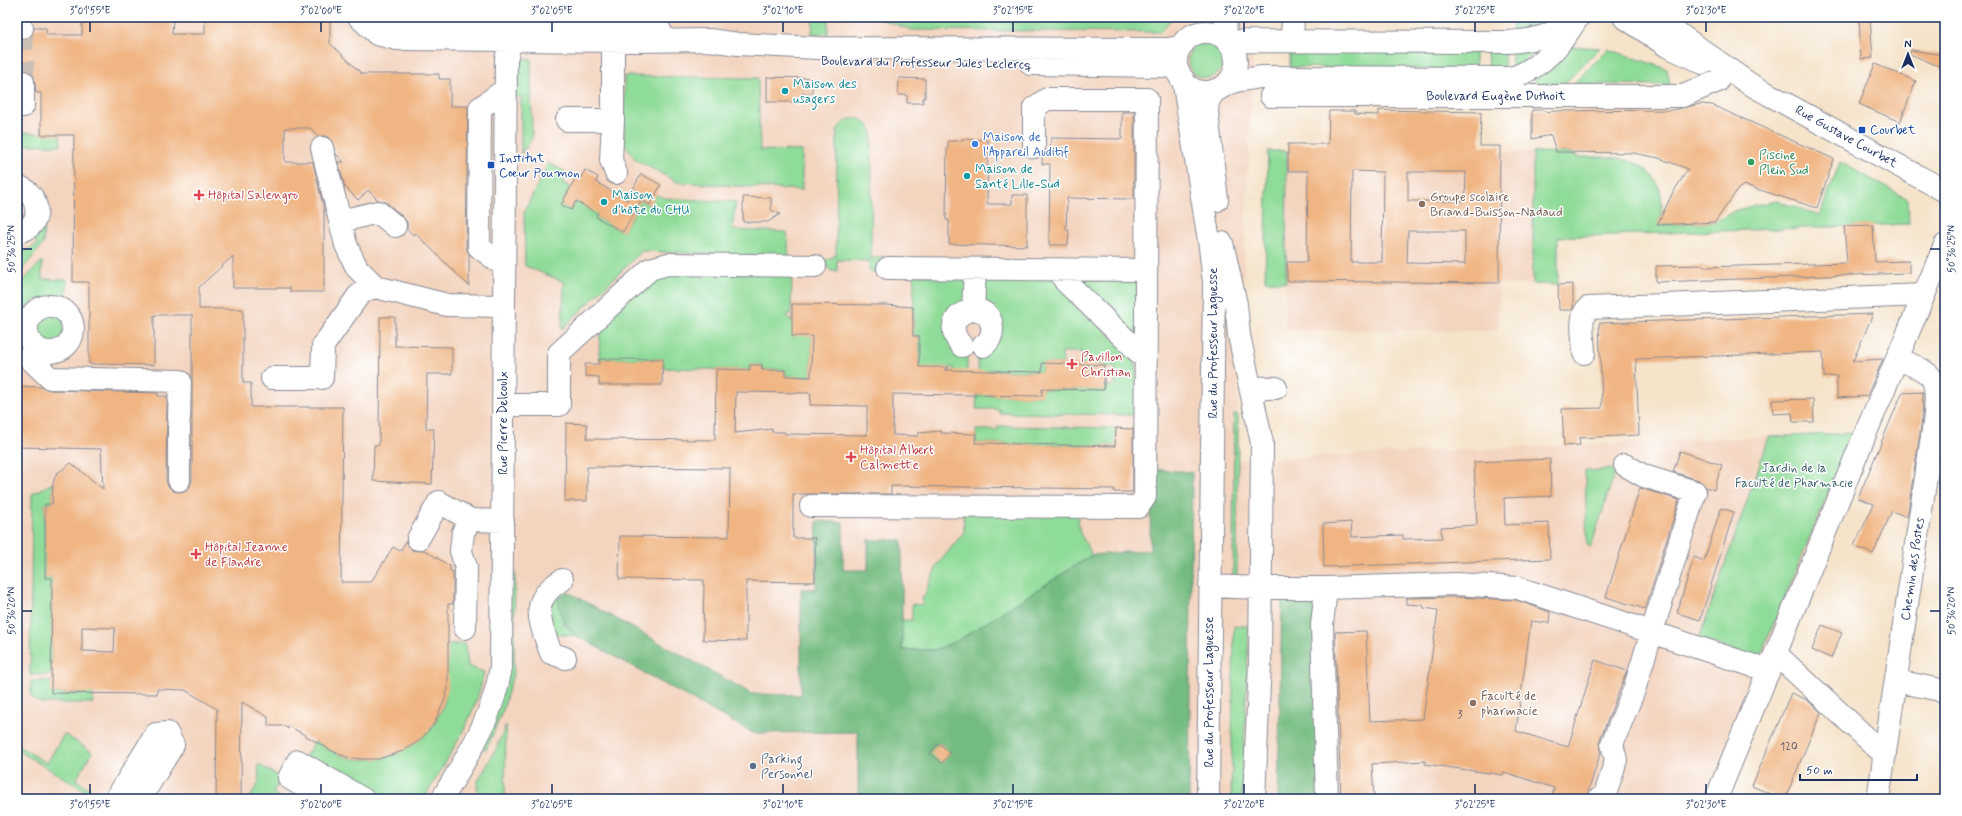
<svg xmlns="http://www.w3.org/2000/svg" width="1962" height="816" font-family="Mynerve,sans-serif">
	<rect width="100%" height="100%" fill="#fff"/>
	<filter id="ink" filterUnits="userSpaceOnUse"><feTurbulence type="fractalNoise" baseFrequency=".025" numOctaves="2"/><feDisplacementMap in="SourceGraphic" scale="8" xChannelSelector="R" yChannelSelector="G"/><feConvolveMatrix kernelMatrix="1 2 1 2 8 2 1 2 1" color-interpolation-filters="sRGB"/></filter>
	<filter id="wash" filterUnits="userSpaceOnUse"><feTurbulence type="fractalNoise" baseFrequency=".012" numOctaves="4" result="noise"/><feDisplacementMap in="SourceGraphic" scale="16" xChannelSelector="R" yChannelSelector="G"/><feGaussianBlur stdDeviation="0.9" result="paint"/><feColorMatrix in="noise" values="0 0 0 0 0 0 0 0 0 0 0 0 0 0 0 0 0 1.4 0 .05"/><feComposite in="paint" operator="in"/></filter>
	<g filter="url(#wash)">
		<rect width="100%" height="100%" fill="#f5e3ca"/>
		<path fill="#f3d4bf" d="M17,17h1238l-20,443 631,-28 -150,367h-1699z
			M1379,110l52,1v4l50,-3 -1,27h-6v7h26v6h56l2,133 -59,-1 -1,47 -213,-1 3,-186h53l-13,-7 1,-26h26v3l23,1z"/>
		<path fill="#8fdb98" stroke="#55857b" d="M813,17h15v17h-16z
			M874,17h299l-13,15 -248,-2z
			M1513,17h50l-51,21z
			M1553,38l-41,34v-26z
			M1188 60a18 18 0 1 1 36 0a18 18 0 1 1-36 0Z
			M1561,46l39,2 -36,36h-27l-4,-8z
			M1504,47l1,26 -17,-2 -1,-22z
			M1290,48l185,2v20l-185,-3z
			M1608,49l59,20 3,16 -95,-1 -1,-1z
			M525,59h6l1,80 -11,15v-57h-8c1,-15 -1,-29 12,-38z
			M624,76l134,2 2,72 42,1v39l-125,-8 -41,-22 -12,-17z
			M855,118c8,1 13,5 17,13l-1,128 12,-3v9l-7,7h-7v-11l-32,-1v11h-6l-7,-7v-3l12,-6 1,-124c4,-8 9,-11 18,-13z
			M17,132l43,3 1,10h-43l-1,21z
			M1268,151h19l-1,131 -21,-1z
			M1533,152l42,1 1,4c15,0 31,-1 46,2 34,6 47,36 36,66l57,-3 19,-11 21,-6 22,-4 43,14 20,-53 68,37 1,25 -351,13v48l-25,-1z
			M548,163l20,10 -5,10 10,6 -4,1 -8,15 10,5 7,-11 23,9 -5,9 27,15 18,-32 9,5 5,-10 11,3 70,4 -4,28 55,2 2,26 -147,-7 -80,78 2,-47 -39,-16 -1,-54z
			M44,219l-1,25 -21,26h-5v-18l8,-1 12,-6 -4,-9z
			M42,261v18l25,1v20c-21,-6 -44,0 -49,24 -1,7 0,14 -1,22v-59z
			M658,273l134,1 -1,40h-3v4l24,18 -1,41 -26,-1v-6h-23v-5h-12v5l-87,-2 -1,-9h-63l1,-34z
			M914,275l51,1 5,22 -11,13 8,43v18h-13v-4l-11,-1 -24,5v-36h-6z
			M985,276l67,2 84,83 1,48 -6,6 -132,-2v-4h-23l1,-14 64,1 1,-7 62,1v-4h11v-19h-11v-2l-22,-1v-12h-20l1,12 -21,-1v9l-54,-2v3h-10v-19l7,-4 -3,-45z
			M1079,276l57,3 1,56 -60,-51z
			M34 330a17 17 0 1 1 34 0a17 17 0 1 1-34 0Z
			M1234,414l4,1 -1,163h-4z
			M998,426l118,2 -1,18 -139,-3v-13h22z
			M1853,433l-94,226 -60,-20 70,-202z
			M1613,469l2,3 -24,75 -4,-2 -2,-74z
			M53,483l-1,21h-7v74h7l-1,97h-21l2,-181z
			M963,513h114l3,20 12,22 -135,86 -23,9h-32v-30h10v-16l11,1 -1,-5 16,-36 26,-32z
			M510,573h5l-1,97 -11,40 -17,40 -5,-3z
			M561,588l7,4 -10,8 6,25 13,11 -25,-2 -3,-39z
			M1234,626h15l-7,173h-11z
			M448,644h17l3,22 16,6c-9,48 -36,85 -60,127h-50l-70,-41 11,-17c11,7 22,14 36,17 40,8 84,-18 94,-59 4,-17 2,-38 3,-55z
			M31,681h20v12l34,1v-13h8v22h-52l-7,-3 -3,-4z
			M506,725l-1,74h-27l-1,-16 19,-34z
			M64,734l28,18 -16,28 30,19h-28l6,-9 -67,-40v-5l30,18z
			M258,764l23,14 -8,15 10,6h-34l10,-17z"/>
		<path fill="#73bb80" stroke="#47756f" d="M1151,469l41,3 -3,327h-331v-67l-105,1 -176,-97c-14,-13 -16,-17 -19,-36l10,-8 184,102 49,1v-106h15l1,-68 26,1v48h25v-30h34v110h32l23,-9 135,-86 58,-5z
			M1282,598h32l7,201h-43z"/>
		<g id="blocks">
			<path fill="#f0b583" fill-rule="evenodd" d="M87,17h86l-1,17h33v-16l125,-1v26l32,31h77v5h11v27h18l-2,141 3,7v32l-54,-53 -2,2 -6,-6v-7l-4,-5 -17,-15 -8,-2 -10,-10 -10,10 -13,-13 -7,-25h6l-8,-8 -5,-15 -6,-3h-7l-8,-8h-25v34h28l11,47v83h-34v-4h-57v-32l-34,31v22h44v74h8v24h92l-2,175h30l22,-35 7,4 6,-10 6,9 6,1 6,-1 26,16v5h3v33h-5v84l-3,11 -12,27 -13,14 -17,11 -24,8h-18l-14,-2 -15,-6 -43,-25 -1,3 -4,-3h-16v-9l-26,-15 -1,97h-25l1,-90 -32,-19 -28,-1v5l-106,-1 1,-115h-7v-74h7l1,-21 3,-9 15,-11 32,26 -2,-40 -84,-2v-61l24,1 9,3 108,3v3h9l-1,84 2,6 5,5 6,1 6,-1 5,-4 2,-7v-165h-38v50l-65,-1v-82h-16l1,-147h-33v-42h-5l-2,-17 -4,-5 -7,-1 -6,1v-32l7,1 6,-2 4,-10h12l1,7h35v-14h5zM82,627l33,1 -1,24 -32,-1z
				M1859,17h11l3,41 -12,1z
				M1911,50l34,5v14l-35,-15z
				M1875,64l41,17 -16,41 -41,-18z
				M767,77l45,1v15h-10v9h-35z
				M899,78l26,1v19h-2v5h-16v-8h-9z
				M1701,104l11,1 122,54 -17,49 -73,-23 -6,4 -23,33 -58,3 15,-31 16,-25 -29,-11 -26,-5 -77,-1 -5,-17 -19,4v-29h12l3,3 7,-2 118,-1z
				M1379,110l102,2 -1,34h20l-1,137 -212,-2v-19h20l1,-91h-20v-27h40l1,-33h26v3l24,1zM1352,171l31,1 -1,90h-31zM1408,172h58l-1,29h-57zM1408,231h57v33l-58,-1z
				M1122,112h12v87l-67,-1 -1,32h3l-1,15h-19l1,-81h-8v-8l3,-5h5l1,-13 71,1z
				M962,139l26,1 -1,64h25v-9h15v51l-78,-2v-24h-3l1,-72h1v-7h14z
				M585,170l13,7 -2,5 31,18 14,-26 20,11 -11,20 -9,-5 -18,32 -27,-15 2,-3 -22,-13 -5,9 -10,-5 15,-28 4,2z
				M743,197l28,1v12l9,4 -12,8h-25z
				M1873,225l2,37 34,-1v12l-253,9v-16l48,-1v2l143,-4 -3,-37z
				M1573,284v26h-14l-1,-25z
				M792,304l93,1 28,2v29h6v31h30l-5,3 98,2v-9l62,2v25l-62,-1v7l-149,-2v41l25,1v-3l23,-2v2l35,1 -1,9 140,3 1,-18 17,1v63h-19v-3l-223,-3v8h-98v44h22v44l-69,-1v60l-43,-1 1,-60 -85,-1 1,-43 109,1 1,-69 -143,-1v34h-22l1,-78 21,1v15l128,1 1,-71 34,1v-5h12v5h23v6l26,1 1,-41h-20zM736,392l75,1 -1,12 57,1v29l-82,-1v-2h-13v-3l-37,4z
				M1873,314l-20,47 30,-2 -16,37 -30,2v-22l-13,1 -1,-25 -187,7 3,76 -60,3 1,7 -16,1 -2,-37 40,-1 -3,-85z
				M380,317h15v29l57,1v27h-25l-1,55h8l-2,55 -59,-3 1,-36h5z
				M599,359h64l-1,26h-63v-8l-14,-1v-12h14z
				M1923,392l-1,28 -15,97 -15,-6 -19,43 -19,-8 20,-42 -16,-6 44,-105z
				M1813,399l1,23h-21l-1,-9 -19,1 -1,-14z
				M1680,451l42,14 -8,25 -8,-3 -7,-7 -26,-8z
				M1550,459l1,37 -47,2 1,27 44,-2 1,36 -226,8 -1,-43 28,-2 1,15 51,-2v4l39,-1 -1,-11 36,-2 -3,-63z
				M1640,488l39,12 -34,109 -39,-12z
				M1721,508l13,4 -34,108 -23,-7 17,-56 10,4z
				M1456,597l60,3 34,12 -1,11 -18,-2 -15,110 52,16 27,-87 32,11 -27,68 1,12 -15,48h-35l3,-11 -50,-16 -1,3 -78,-11v-3l-53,3 2,35h-33l-6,-167 31,-1 4,90 53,-2 15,-109 -14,-2 -1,-3 -17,-1v-6z
				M1822,625l20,8 -11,25 -19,-8z
				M1791,693l16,7 14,12 -36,87h-3l-30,-13z
				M939,743l11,10 -8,10 -12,-10z"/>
		</g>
	</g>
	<g filter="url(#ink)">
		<use href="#blocks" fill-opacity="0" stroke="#888994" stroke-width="1"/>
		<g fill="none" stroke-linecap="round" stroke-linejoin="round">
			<path stroke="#c9bfb4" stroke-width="22" stroke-dasharray="22 11" stroke-linecap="butt" d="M22,28l1,54"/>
			<g stroke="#888994" stroke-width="24">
				<path id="minor" d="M359,17l18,17 20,5 239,2 73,-1 29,4 80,4 350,1 11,-2 4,-3
					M17,22l5,6
					M379,25l8,2 33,-5 194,2 16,1 31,7
					M1176 62a30 30 0 1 1 60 0a30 30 0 1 1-60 0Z
					M1225,39l1,-22
					M1292,40l1,-23
					M1228,41l281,1c26,-2 41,-5 62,-22
					M1031,64l132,2 8,1 8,5
					M1183,79l27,168 4,35 -6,517
					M1225,85l11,-4 25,-4 250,1c31,-10 51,-34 67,-61
					M1215,90l-7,11 -1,11 10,88
					M1271,96h412l35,-15
					M17,106h6v-24
					M567,120h46l-2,40 5,13
					M613,120v-79
					M322,148l24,97 11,23 19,19
					M17,186c25,8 27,42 0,46
					M341,221l37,-9 17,14
					M1222,243l14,61 3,31 23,108 -2,219 -6,137
					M504,266l-25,-19 1,-139 26,-19
					M888,268l258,2
					M1060,270l5,11 81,78
					M27 329a23 23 0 1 1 46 0a23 23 0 1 1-46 0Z
					M973,310l2,-41
					M962,346c-29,-32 27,-52 30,-19 1,8 -3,15 -9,19
					M1584,353c0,-13 -6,-36 4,-45l336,-13
					M28,357l22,21 130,3 -1,38
					M272,378h50l1,-32 35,-50 8,-6 10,-3 71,18 57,1
					M1251,387l25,1
					M504,405h55v-52l91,-84 18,-5 147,2
					M179,480v-53
					M811,506l327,1 7,-10 2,-398h-100l-13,9v39
					M418,539l21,-37 32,18
					M562,580c-34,20 -22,42 -11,73l14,5
					M1210,586l50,2h66l130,-4 62,4 251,83
					M1326,588l-4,37 5,174
					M465,628l1,-61 -5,-16 2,-19 8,-12 32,1
					M1776,654l109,101
					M1897,681l48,10
					M116,799l40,-65 11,-1 6,12 -33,54
					M325,799l-36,-21 9,-17 65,38
					M442,799c26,-44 51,-81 59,-132l5,-608 4,-14 9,-5
					M1599,799l6,-4 11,-35 -4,-16 22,-54 61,-198 -51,-16 -19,-11
					M1878,799l52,-349c2,-17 13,-64 -2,-76 -9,-7 -21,-11 -31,-16"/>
			</g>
			<g stroke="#888994" stroke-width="24">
				<path id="major" d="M1624,17l43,29 36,17
					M1655,17l93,66 197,108
					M1716,799l150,-367 79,-187"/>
			</g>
			<use href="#minor" stroke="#fff" stroke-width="22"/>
			<use href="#major" stroke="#fff" stroke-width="22"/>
			<g stroke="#1b2f5e" stroke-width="4.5">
				<path id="rail" d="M1261,18v-1"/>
			</g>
			<use href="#rail" stroke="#fff" stroke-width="3" stroke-dasharray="9" stroke-linecap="butt"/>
		</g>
	</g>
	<path fill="none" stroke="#1b2f5e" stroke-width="1.5" d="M90,22v10M321,22v10M552,22v10M783,22v10M1013,22v10M1244,22v10M1475,22v10M1706,22v10M22,249h10M1930,249h10M22,611h10M1930,611h10M90,784v10M321,784v10M552,784v10M783,784v10M1013,784v10M1244,784v10M1475,784v10M1706,784v10"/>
	<g fill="#0f9aa8" stroke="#fff" stroke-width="1.5">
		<circle cx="785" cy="91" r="4"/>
		<circle cx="967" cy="176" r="4"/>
		<circle cx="604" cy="202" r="4"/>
	</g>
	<g fill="#1a4fb4" stroke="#fff" stroke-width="1.5">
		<rect x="1858" y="126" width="8" height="8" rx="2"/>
		<rect x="487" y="161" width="8" height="8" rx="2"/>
	</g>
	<circle fill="#3f7fe0" stroke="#fff" stroke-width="1.5" cx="975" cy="144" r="4"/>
	<circle fill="#2e9e5b" stroke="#fff" stroke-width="1.5" cx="1751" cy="162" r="4"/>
	<g fill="#e0444e" stroke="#fff" stroke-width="1.5">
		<path d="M197 189h4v4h4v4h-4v4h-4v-4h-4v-4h4z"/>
		<path d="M1070 358h4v4h4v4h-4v4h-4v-4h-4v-4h4z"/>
		<path d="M849 451h4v4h4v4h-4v4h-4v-4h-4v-4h4z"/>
		<path d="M194 548h4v4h4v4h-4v4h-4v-4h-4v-4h4z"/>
	</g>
	<g fill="#8d6e63" stroke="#fff" stroke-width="1.5">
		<circle cx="1422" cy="204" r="4"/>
		<circle cx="1473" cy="703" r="4"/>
	</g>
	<circle fill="#5c6f8a" stroke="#fff" stroke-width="1.5" cx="753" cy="766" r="4"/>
	<g text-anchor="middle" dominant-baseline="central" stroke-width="3" stroke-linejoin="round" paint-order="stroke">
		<g font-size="11" fill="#505067">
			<text x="1460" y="715">3</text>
			<text x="1789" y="747">120</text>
		</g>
		<g font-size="13" fill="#1b2f5e" stroke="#fff">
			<text transform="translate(926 63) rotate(1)">Boulevard du Professeur Jules Leclercq</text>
			<text x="1496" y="96">Boulevard Eugène Duthoit</text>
			<text transform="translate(1846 137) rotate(29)">Rue Gustave Courbet</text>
			<text transform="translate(1213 343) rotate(-90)">Rue du Professeur Laguesse</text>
			<text transform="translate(503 423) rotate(-90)">Rue Pierre Delcoulx</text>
			<text transform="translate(1913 569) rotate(-82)">Chemin des Postes</text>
			<text transform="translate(1209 692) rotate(-90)">Rue du Professeur Laguesse</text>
		</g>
		<g font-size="13" fill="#0d838f" stroke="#fff" text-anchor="start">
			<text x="793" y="84">Maison des<tspan x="793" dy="15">usagers</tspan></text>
			<text x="975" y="169">Maison de<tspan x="975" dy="15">Santé Lille-Sud</tspan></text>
			<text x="612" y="195">Maison<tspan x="612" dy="15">d'hôte du CHU</tspan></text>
		</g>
		<g font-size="13" fill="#164399" stroke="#fff" text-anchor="start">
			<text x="1870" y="130">Courbet</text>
			<text x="499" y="158">Institut<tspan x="499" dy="15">Cœur Poumon</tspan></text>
		</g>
		<g font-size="13" fill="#366cbe" stroke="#fff" text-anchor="start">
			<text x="983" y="137">Maison de<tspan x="983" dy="15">l'Appareil Auditif</tspan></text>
		</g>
		<g font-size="13" fill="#27864d" stroke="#fff" text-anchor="start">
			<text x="1759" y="155">Piscine<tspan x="1759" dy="15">Plein Sud</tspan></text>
		</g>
		<g font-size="13" fill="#be3a42" stroke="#fff" text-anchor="start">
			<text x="208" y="195">Hôpital Salengro</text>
			<text x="1081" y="357">Pavillon<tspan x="1081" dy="15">Christian</tspan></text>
			<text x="860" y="450">Hôpital Albert<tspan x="860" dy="15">Calmette</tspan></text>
			<text x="205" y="547">Hôpital Jeanne<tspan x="205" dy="15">de Flandre</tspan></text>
		</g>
		<g font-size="13" fill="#785e54" stroke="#fff" text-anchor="start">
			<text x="1430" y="197">Groupe scolaire<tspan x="1430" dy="15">Briand-Buisson-Nadaud</tspan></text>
			<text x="1481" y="696">Faculté de<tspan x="1481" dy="15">pharmacie</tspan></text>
		</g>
		<g font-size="13" fill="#3e636f" stroke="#fff">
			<text x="1794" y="468">Jardin de la<tspan x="1794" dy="15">Faculté de Pharmacie</tspan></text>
		</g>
		<g font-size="13" fill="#4e5e75" stroke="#fff" text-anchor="start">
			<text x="761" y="759">Parking<tspan x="761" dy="15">Personnel</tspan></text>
		</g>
	</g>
	<rect width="1962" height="816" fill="none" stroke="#fff" stroke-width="44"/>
	<g transform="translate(1908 54)" stroke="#ffffff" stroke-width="3" paint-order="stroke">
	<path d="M0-3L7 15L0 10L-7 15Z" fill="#1b2f5e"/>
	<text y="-6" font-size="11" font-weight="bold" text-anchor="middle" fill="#1b2f5e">N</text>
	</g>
	<path d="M1800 774v6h117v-6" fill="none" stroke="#1b2f5e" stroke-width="2"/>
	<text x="1806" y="774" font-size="12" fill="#1b2f5e" stroke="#ffffff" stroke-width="3" paint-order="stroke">50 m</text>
	<rect x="22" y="22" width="1918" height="772" fill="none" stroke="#1b2f5e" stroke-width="1.5"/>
	<g font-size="10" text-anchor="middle" fill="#1b2f5e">
		<text x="90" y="14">3°01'55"E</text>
		<text x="321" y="14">3°02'00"E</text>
		<text x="552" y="14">3°02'05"E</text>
		<text x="783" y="14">3°02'10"E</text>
		<text x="1013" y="14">3°02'15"E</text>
		<text x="1244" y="14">3°02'20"E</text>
		<text x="1475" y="14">3°02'25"E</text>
		<text x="1706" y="14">3°02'30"E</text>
		<text transform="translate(11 249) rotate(-90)" y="4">50°36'25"N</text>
		<text transform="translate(1951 249) rotate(-90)" y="4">50°36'25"N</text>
		<text transform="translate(11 611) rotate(-90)" y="4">50°36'20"N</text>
		<text transform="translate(1951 611) rotate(-90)" y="4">50°36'20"N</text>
		<text x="90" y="808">3°01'55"E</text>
		<text x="321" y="808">3°02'00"E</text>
		<text x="552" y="808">3°02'05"E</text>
		<text x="783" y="808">3°02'10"E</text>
		<text x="1013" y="808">3°02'15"E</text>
		<text x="1244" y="808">3°02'20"E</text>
		<text x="1475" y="808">3°02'25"E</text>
		<text x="1706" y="808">3°02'30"E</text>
	</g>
</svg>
